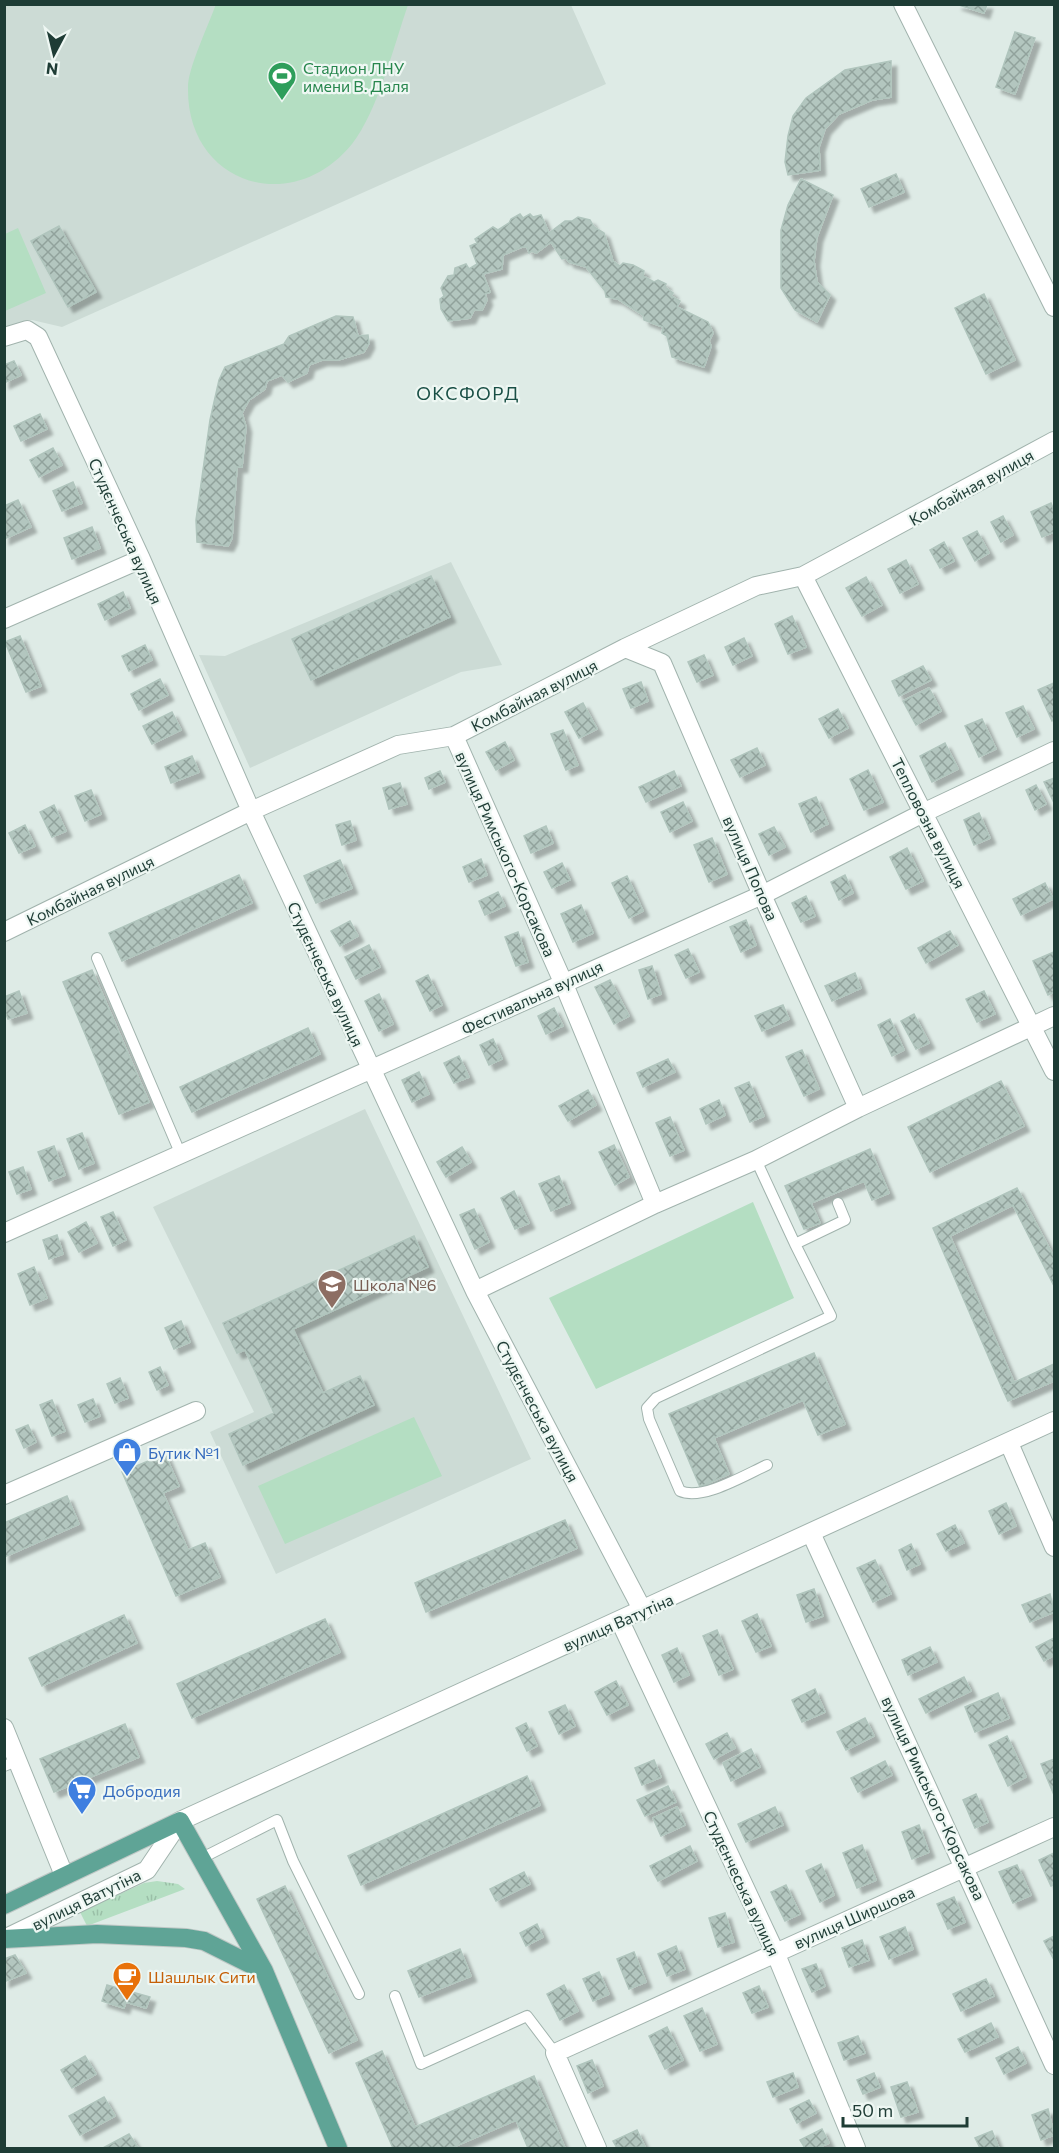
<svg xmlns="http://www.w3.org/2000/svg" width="1059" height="2153" font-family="Commissioner,sans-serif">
	<defs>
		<pattern id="grass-tufts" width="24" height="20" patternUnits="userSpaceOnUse" patternTransform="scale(1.5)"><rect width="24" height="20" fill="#b4dec2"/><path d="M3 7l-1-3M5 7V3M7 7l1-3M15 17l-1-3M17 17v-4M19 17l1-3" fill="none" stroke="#9abfa7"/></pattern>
		<pattern id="building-cross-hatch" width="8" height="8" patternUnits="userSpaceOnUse" patternTransform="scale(1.5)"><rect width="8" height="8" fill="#b3c6bf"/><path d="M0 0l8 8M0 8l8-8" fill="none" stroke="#91a29c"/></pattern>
		<filter id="shadow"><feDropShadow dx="5.5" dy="5.5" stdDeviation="1.5" flood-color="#0004"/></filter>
	</defs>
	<rect width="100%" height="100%" fill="#deebe6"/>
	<path fill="#ccdbd5" d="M5,5h566l35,79 -544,243 -30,-7 -27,12z
		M451,562l51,103 -41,7 -211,96 -51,-113 26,1z
		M365,1109l166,350 -255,115 -66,-142 44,-20 -101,-205z"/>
	<path fill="url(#grass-tufts)" d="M157,1881l21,3 7,5 -98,37 -7,-14 64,-29z"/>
	<path fill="#b4dec2" d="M216,4l192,1c-14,40 -30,106 -56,139 -60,74 -166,40 -164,-57 0,-19 21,-63 28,-83z
		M18,228l28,65 -41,18v-77z
		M753,1202l41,96 -198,91 -47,-91z
		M414,1417l28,59 -157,68 -27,-58z"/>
	<path fill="url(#building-cross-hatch)" stroke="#b0c5bd" stroke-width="1.5" filter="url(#shadow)" d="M956,4h31l-3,9z
		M1015,32l20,6 -20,56 -19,-7z
		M891,61v36l-19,3 -33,14 -14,15 -6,18 1,23 -32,5 -3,-13 3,-26 5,-20 13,-18 39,-28z
		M896,174l8,18 -35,15 -8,-18z
		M801,179l32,16 -16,42 -3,24 3,21 13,13 -13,27 -22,-12 -14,-22v-58l7,-25z
		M520,214l3,4 7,-4 3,3 8,-2 8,18 16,-12h7l6,-4 12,3 4,7 10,6 9,28 7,5 3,-3 10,2 11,6 -1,5 11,6 4,-2 8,4 -1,3 8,6 -2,3 9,5 -3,6 31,15 5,11 -4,8 2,5 -7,21 -32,-10 -5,-21 -5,-3 1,-6 -19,-7 -1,-5 -25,-16 -12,-2 -1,-6 -19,-24 -17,-5 -3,-4 -4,1 -11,-17 -15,11 -4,-2 -3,2 -2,-6h-5l-19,8 -1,14 -19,5 7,18 -5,2 2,6 -5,10h-8l-4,8 -22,3 -7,-12 -1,-10 4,-3 -3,-8 7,-12 6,-1 1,-7 11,-4 3,5 8,-5 -7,-18 7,-3 -2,-4 18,-12 5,3 11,-7 2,-4z
		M59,226l37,66 -28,15 -37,-66z
		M984,294l31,66 -29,14 -31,-66z
		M336,316l17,1 5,19 10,-1 1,8 -5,9 -26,8h-16l-13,5 -2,8 -19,9 -6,-7 -15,6 -2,8 -16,11 -7,13 4,14 -4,40h-5l-5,71 -4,8 -31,-4 -1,-22 14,-100 9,-40 6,-13 59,-23 5,-8z
		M14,361l7,14 -17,8v-18z
		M40,414l7,15 -26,12 -7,-15z
		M53,448l9,17 -23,12 -9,-17z
		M73,482l9,21 -20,8 -9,-20z
		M18,500l13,27 -27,12v-33z
		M1051,503l3,8v21l-12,5 -11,-25z
		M1003,516l10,19 -12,7 -10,-20z
		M92,527l8,21 -28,11 -8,-21z
		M977,531l12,22 -14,8 -12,-23z
		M944,542l10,19 -14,7 -10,-18z
		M906,560l12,24 -18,9 -12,-24z
		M431,576l19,41 -139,63 -19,-41z
		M866,577l16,28 -20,11 -16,-28z
		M123,592l7,16 -25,12 -7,-16z
		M792,616l14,31 -18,7 -13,-30z
		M20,636l21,50 -15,6 -21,-50z
		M744,638l8,18 -19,9 -8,-18z
		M145,645l7,15 -23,11 -7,-15z
		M704,655l9,20 -16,7 -9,-20z
		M923,666l8,14 -32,16 -7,-15z
		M160,679l8,16 -29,15 -8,-16z
		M641,682l7,19 -17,7 -8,-19z
		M1054,683v36l-2,2 -14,-31z
		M929,688l12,23 -25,14 -13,-24z
		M583,703l14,26 -18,9 -14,-26z
		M1023,706l11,23 -17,8 -11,-24z
		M838,709l10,19 -19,10 -10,-19z
		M172,712l9,18 -29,14 -9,-18z
		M982,719l14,30 -17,8 -14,-31z
		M563,730l15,35 -12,5 -15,-36z
		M505,742l9,18 -18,10 -10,-18z
		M945,743l13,26 -26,13 -12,-26z
		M757,748l8,17 -25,12 -9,-17z
		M192,756l7,16 -28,11 -6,-16z
		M868,770l15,32 -19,8 -14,-31z
		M440,771l5,11 -16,7 -4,-11z
		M674,771l7,15 -35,16 -7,-15z
		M1054,778v25l-10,-21z
		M400,783l7,21 -18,5 -6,-21z
		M1036,785l10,19 -11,6 -9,-20z
		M91,790l10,24 -16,7 -10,-25z
		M816,797l12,27 -17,8 -12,-28z
		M683,802l9,19 -22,11 -9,-20z
		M54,805l12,26 -14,6 -12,-25z
		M979,813l11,25 -16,7 -10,-25z
		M350,821l6,19 -14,5 -6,-20z
		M25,825l10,21 -16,7 -10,-20z
		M546,826l7,17 -22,10 -7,-17z
		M774,827l11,20 -16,8 -10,-21z
		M712,838l15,36 -18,8 -15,-37z
		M907,848l16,33 -17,8 -16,-32z
		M481,859l6,16 -18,7 -6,-15z
		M340,860l12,28 -36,15 -12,-27z
		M562,863l8,17 -18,8 -8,-16z
		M239,875l13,28 -130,58 -13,-28z
		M845,875l8,18 -14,7 -8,-18z
		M627,876l16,35 -14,7 -17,-35z
		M1045,883l8,16 -32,16 -8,-16z
		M498,892l7,14 -20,9 -6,-14z
		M806,896l9,20 -14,6 -9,-19z
		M581,905l12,28 -20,9 -12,-28z
		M746,920l10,25 -15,7 -11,-25z
		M350,921l8,15 -18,10 -9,-15z
		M950,931l8,14 -32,18 -8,-15z
		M518,932l10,30 -12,4 -11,-29z
		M369,945l11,22 -24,12 -11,-22z
		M688,949l11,23 -13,6 -11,-23z
		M1054,952v40l-6,3 -15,-34z
		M652,966l9,28 -13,5 -9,-29z
		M92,970l57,132 -30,12 -56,-132z
		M855,973l6,15 -29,13 -7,-15z
		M428,975l14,30 -12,6 -14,-30z
		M610,980l19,36 -15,8 -19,-37z
		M19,991l8,22 -19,6 -4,-10v-12z
		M984,991l11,23 -18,8 -11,-23z
		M379,994l14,30 -14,7 -14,-30z
		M783,1005l6,14 -27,12 -7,-15z
		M554,1008l9,18 -17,8 -8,-18z
		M914,1014l15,29 -13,6 -15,-28z
		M890,1019l14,31 -12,6 -14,-31z
		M308,1028l12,26 -128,58 -12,-25z
		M493,1039l9,20 -13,6 -9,-20z
		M802,1050l17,39 -15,7 -18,-39z
		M459,1056l10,21 -15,6 -10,-20z
		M668,1059l7,13 -32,15 -6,-14z
		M419,1072l10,22 -17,8 -10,-22z
		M1001,1081l23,45 -94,46 -22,-45z
		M749,1082l15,34 -14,6 -15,-34z
		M588,1090l8,15 -28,16 -9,-15z
		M719,1100l6,15 -19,9 -6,-15z
		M670,1117l14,33 -14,6 -14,-33z
		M82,1133l12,30 -15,6 -12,-30z
		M614,1145l15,32 -14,8 -16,-33z
		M54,1146l11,29 -16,6 -11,-29z
		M462,1147l9,15 -25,15 -9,-15z
		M870,1149l19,44 -17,7 -8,-19 -53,22 9,20 -16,6 -19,-43z
		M23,1167l8,22 -14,5 -8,-22z
		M559,1176l11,27 -19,8 -12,-27z
		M1017,1188l37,69v29l-41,-81 -63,31 64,146 -12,6 -69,-160z
		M514,1191l15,32 -14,6 -14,-31z
		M474,1209l15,33 -14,7 -15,-34z
		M113,1212l13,28 -13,6 -12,-29z
		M86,1222l11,21 -18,9 -11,-20z
		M57,1235l6,19 -14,5 -6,-19z
		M414,1236l14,31 -135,62 30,64 37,-17 14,29 -131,60 -14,-31 45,-21 -29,-63 -8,3 -14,-30z
		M34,1267l13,31 -17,7 -12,-31z
		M181,1321l9,21 -16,7 -9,-21z
		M814,1353l31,71 -27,11 -15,-35 -89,38 15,36 -29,13 -31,-73z
		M1054,1364v17l-46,20 -6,-13z
		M160,1367l8,18 -11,5 -8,-18z
		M120,1378l8,20 -13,5 -8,-19z
		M93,1399l7,17 -15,6 -7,-17z
		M52,1400l13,31 -13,5 -12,-31z
		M28,1425l8,17 -12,6 -8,-18z
		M165,1454l14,32 -16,7 25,57 17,-7 15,34 -44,19 -54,-124z
		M67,1496l12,28 -75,33v-34z
		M1006,1503l10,23 -17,8 -10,-23z
		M565,1520l12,28 -151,64 -11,-29z
		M955,1525l9,18 -18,8 -9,-17z
		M911,1544l9,20 -13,6 -8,-20z
		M875,1560l16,34 -18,8 -16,-34z
		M814,1589l9,27 -17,6 -9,-27z
		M1050,1594l4,18 -24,10 -8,-17z
		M757,1614l14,32 -15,6 -14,-31z
		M124,1615l13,28 -95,43 -13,-28z
		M325,1619l15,33 -148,66 -15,-34z
		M717,1630l16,39 -14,6 -16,-39z
		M1054,1638v17l-10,6 -8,-14z
		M930,1647l7,15 -29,13 -6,-15z
		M677,1648l12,27 -15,7 -12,-27z
		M964,1677l7,14 -45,22 -7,-14z
		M616,1681l12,24 -21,10 -12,-23z
		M815,1689l10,23 -23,10 -10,-22z
		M998,1693l11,25 -34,14 -10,-25z
		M565,1705l10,21 -16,8 -10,-22z
		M865,1718l9,18 -28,14 -9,-18z
		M526,1723l11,23 -10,5 -11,-23z
		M125,1724l14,33 -85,35 -14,-33z
		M727,1733l8,15 -21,11 -8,-15z
		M1007,1736l19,41 -18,9 -19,-41z
		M751,1749l9,18 -29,14 -8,-18z
		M1054,1759v36l-13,-31z
		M654,1760l7,17 -19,8 -7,-17z
		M885,1761l7,14 -34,17 -7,-14z
		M527,1776l13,29 -179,80 -13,-29z
		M668,1786l8,16 -31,14 -8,-16z
		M976,1794l12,28 -13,6 -12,-28z
		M677,1807l8,18 -24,11 -8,-18z
		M775,1807l8,18 -37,17 -8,-18z
		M919,1825l10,27 -17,7 -10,-27z
		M862,1845l14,35 -19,8 -14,-35z
		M690,1846l7,15 -39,20 -8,-15z
		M1054,1853v32l-3,1 -12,-26z
		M821,1864l13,31 -14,7 -14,-31z
		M1017,1865l14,30 -18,8 -14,-31z
		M524,1872l6,12 -34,17 -6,-12z
		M786,1885l14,29 -15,7 -14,-29z
		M285,1886l72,154 -28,13 -72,-154z
		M954,1897l11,25 -17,7 -11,-25z
		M725,1913l9,29 -16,5 -9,-29z
		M537,1924l6,13 -17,9 -6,-13z
		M905,1927l8,22 -24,10 -9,-22z
		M1054,1936v24l-10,-19z
		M862,1940l7,20 -20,7 -7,-19z
		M676,1946l9,23 -18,7 -9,-22z
		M460,1949l11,27 -52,21 -11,-26z
		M634,1952l12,30 -17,7 -12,-30z
		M15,1955l11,18 -22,9v-23z
		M816,1964l9,22 -13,6 -10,-23z
		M599,1972l10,22 -16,7 -10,-22z
		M986,1979l8,17 -33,15 -8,-17z
		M107,1985l43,12 -4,11 -20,-6 -2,6 -22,-7z
		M564,1985l14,26 -18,9 -13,-26z
		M759,1986l9,21 -16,6 -9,-20z
		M702,2008l15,36 -17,7 -16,-35z
		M991,2023l7,14 -33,15 -7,-13z
		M667,2027l16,33 -18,9 -16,-33z
		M858,2036l7,17 -21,7 -6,-17z
		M1018,2047l8,16 -22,11 -8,-16z
		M382,2051l33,76 119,-51 31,72h-37l-12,-28 -65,28h-58l-37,-85z
		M85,2056l11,18 -24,14 -11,-18z
		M592,2060l11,26 -15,7 -11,-27z
		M793,2073l5,14 -25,10 -6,-15z
		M874,2073l6,14 -17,7 -6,-14z
		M907,2082l11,30 -17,5 -10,-30z
		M104,2097l11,19 -35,19 -11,-19z
		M809,2100l7,13 -19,10 -7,-14z
		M1048,2109l6,26 -13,5 -9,-25z
		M822,2129l7,14 -12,5h-12l-5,-8z
		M637,2130l8,17 -28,1 -4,-7z
		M992,2131l7,17h-19l-5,-10z
		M129,2134l9,14h-35z"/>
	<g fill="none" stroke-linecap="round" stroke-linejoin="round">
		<g stroke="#a1b3ad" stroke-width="12">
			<path id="service" d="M97,958l84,197
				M756,1160l39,84
				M767,1465c-22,10 -65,36 -87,26l-31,-72 -2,-11 9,-10 175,-82 -36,-72 50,-24 -7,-17
				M4,1766l13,-5
				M202,1858l75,-38 16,41 66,133
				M395,1996l26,68 106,-48 28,37"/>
		</g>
		<g stroke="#a1b3ad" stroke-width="20">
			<path id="minor" d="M903,4l151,303
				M4,337l23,-7 11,7 103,222 110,252 224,480 168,320
				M803,576l251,495
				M4,619l137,-60
				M625,648l37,15 100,232 96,213
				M454,736l109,246 92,222
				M4,932l247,-121 147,-66 56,-9 171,-88 131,-62 47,-10 251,-135
				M4,1233l758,-338 163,-83 129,-61
				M475,1291l180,-87 101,-44 102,-52 196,-92
				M1009,1443l45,104
				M4,1495l192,-84
				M811,1533l243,532
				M620,1621l155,331 81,196
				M4,1728l60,147
				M597,2148l-42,-95 499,-226"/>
		</g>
		<g stroke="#a1b3ad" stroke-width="20">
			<path id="tertiary" d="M6,1938l141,-68 33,-49 874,-400"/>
		</g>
		<g stroke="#c0c8c6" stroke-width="20">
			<path id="primary" d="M4,1905l176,-84 84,150 74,177
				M4,1939l93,-5 89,4 18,3 58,29"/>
		</g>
		<use href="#service" stroke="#fff" stroke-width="10"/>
		<use href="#minor" stroke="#fff" stroke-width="18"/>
		<use href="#tertiary" stroke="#fff" stroke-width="18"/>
		<use href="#primary" stroke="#5fa496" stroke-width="18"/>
	</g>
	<defs>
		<g id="stadium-pin" transform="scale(1.5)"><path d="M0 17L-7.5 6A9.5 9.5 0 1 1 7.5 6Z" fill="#2e9e5b" stroke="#eef7f3"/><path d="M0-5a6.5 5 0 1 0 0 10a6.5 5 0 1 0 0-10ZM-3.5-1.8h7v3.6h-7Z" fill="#fff"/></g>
		<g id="school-pin" transform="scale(1.5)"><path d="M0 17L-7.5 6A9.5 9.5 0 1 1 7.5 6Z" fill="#8d6e63" stroke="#eef7f3"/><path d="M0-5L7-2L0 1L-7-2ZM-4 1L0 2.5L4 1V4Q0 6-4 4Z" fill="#fff"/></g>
		<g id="shop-pin" transform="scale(1.5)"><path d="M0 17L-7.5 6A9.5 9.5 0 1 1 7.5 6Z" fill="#3f7fe0" stroke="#eef7f3"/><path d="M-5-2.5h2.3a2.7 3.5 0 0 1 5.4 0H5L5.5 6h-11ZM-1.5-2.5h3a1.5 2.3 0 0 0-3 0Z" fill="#fff"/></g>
		<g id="supermarket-pin" transform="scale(1.5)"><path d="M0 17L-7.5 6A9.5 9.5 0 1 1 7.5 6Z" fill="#3f7fe0" stroke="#eef7f3"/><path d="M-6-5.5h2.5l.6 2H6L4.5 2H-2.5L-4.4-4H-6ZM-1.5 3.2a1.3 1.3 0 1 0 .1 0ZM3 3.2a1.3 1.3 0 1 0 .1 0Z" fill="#fff"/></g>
		<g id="cafe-pin" transform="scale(1.5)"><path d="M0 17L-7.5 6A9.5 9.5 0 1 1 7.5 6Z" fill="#e8710a" stroke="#eef7f3"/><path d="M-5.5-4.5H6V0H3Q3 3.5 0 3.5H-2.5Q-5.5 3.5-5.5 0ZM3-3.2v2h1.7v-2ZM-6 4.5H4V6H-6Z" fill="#fff"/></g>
	</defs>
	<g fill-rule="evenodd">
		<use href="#stadium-pin" x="282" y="76"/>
		<use href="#school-pin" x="332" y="1284"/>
		<use href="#shop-pin" x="127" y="1452"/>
		<use href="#supermarket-pin" x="82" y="1790"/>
		<use href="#cafe-pin" x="127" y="1976"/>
	</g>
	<g text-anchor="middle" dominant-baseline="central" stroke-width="4.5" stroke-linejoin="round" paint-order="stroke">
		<g font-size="16" fill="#27864d" stroke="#eef7f3" text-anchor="start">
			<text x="303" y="67">Стадион ЛНУ<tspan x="303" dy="18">имени В. Даля</tspan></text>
		</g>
		<g font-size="16" fill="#1e3c35" stroke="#eef7f3">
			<text transform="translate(971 487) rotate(-29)">Комбайная вулиця</text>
			<text transform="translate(126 531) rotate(66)">Студєнчеська вулиця</text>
			<text transform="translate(534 695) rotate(-27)">Комбайная вулиця</text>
			<text transform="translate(929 823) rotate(63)">Тепловозна вулиця</text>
			<text transform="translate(506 854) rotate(66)">вулиця Римського-Корсакова</text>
			<text transform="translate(751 868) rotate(66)">вулиця Попова</text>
			<text transform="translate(90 890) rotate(-26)">Комбайная вулиця</text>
			<text transform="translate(326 974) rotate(65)">Студєнчеська вулиця</text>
			<text transform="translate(532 997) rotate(-25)">Фестивальна вулиця</text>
			<text transform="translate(538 1411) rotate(62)">Студєнчеська вулиця</text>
			<text transform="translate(618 1622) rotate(-24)">вулиця Ватутіна</text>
			<text transform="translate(934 1798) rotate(65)">вулиця Римського-Корсакова</text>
			<text transform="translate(742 1883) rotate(65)">Студєнчеська вулиця</text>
			<text transform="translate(86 1899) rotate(-26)">вулиця Ватутіна</text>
			<text transform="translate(854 1917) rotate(-24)">вулиця Ширшова</text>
		</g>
		<g font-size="16" fill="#785e54" stroke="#eef7f3" text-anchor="start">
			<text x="353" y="1284">Школа №6</text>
		</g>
		<g font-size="16" fill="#366cbe" stroke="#eef7f3" text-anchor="start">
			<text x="148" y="1452">Бутик №1</text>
			<text x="103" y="1790">Добродия</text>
		</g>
		<g font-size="16" fill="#c56008" stroke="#eef7f3" text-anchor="start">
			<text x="148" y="1976">Шашлык Сити</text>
		</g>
		<g font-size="18" letter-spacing="1.5" fill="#194f45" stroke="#eef7f3">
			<text x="468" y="393">ОКСФОРД</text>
		</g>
	</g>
	<rect width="1059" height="2153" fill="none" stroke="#1e3c35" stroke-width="12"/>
	<g transform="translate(54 54) rotate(187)" stroke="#eef7f3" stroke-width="4.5" paint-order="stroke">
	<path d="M0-4.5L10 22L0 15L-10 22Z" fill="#1e3c35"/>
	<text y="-9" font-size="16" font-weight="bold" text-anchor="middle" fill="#1e3c35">N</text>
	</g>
	<path d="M843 2117v9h124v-9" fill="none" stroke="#1e3c35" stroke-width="3"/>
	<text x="852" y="2117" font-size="18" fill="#1e3c35" stroke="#eef7f3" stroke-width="4.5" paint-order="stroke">50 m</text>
</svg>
